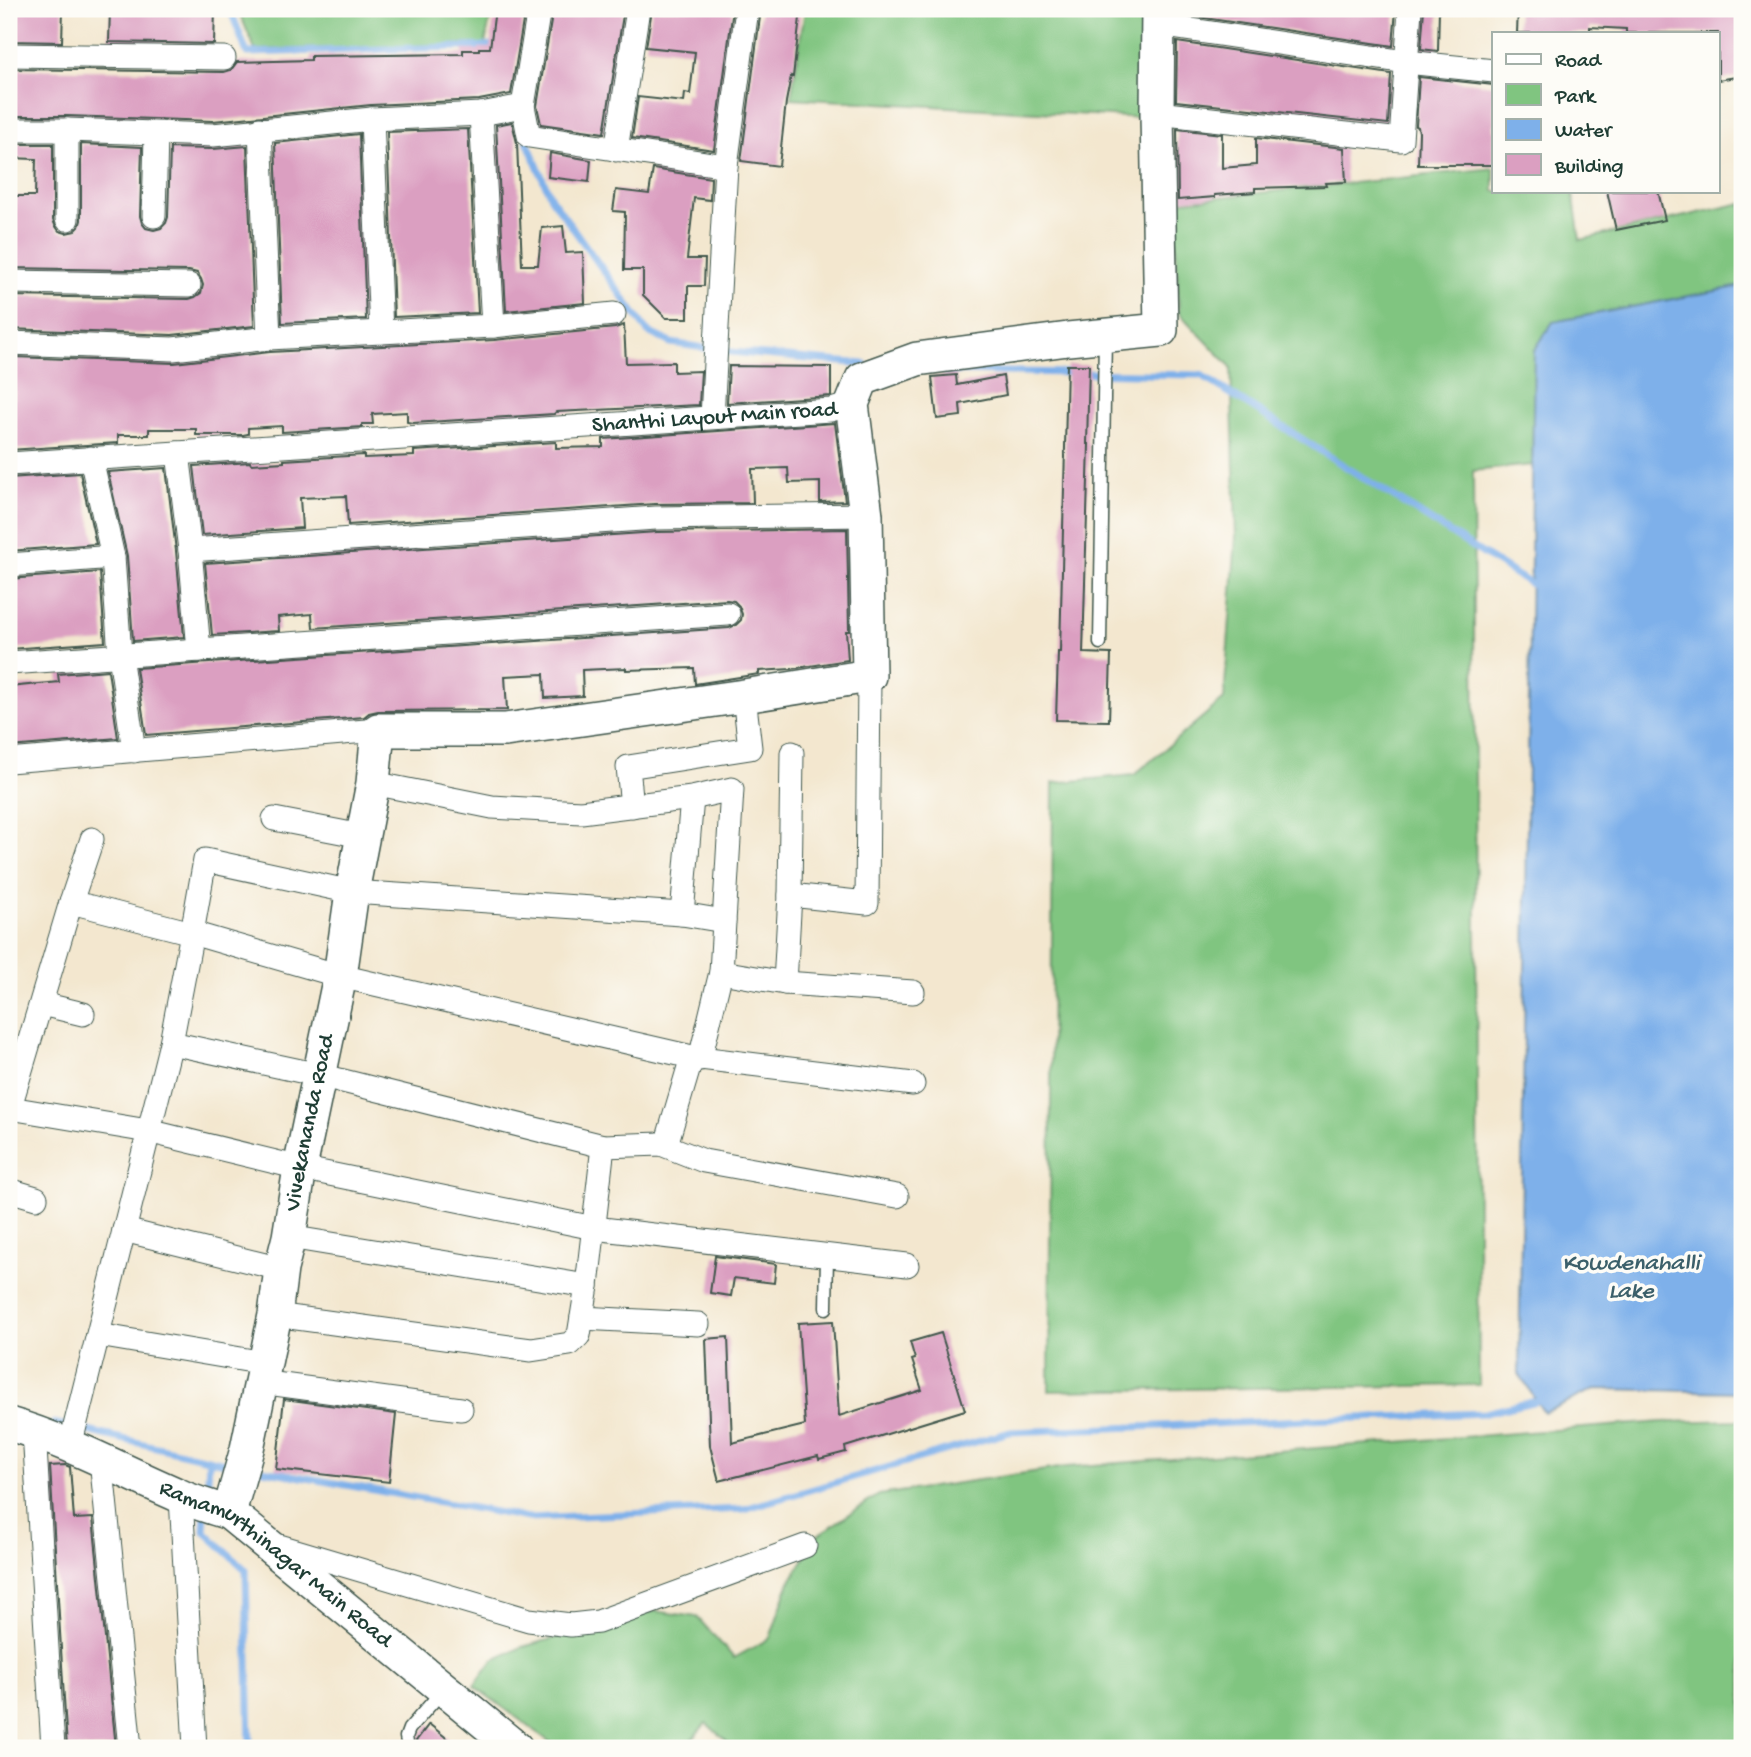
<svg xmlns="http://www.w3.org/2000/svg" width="1751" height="1757" font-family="'Gochi Hand',sans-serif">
	<rect width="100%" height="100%" fill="#fdfcf7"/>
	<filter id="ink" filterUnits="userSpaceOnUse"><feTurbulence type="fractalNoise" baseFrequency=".0143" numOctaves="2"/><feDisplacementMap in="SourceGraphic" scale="14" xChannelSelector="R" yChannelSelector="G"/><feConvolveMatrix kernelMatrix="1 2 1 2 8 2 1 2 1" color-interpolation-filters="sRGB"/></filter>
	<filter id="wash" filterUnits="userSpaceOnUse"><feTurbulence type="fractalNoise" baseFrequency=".00686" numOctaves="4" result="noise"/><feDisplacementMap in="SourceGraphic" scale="28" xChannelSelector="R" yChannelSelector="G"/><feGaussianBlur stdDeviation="1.57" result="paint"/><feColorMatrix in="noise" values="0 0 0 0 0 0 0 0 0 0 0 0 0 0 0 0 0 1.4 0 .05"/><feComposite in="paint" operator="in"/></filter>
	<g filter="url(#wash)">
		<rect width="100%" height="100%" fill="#f3e7cf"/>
		<path fill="#80c580" stroke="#50815a" stroke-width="2" d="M238,9h254l-7,35 -230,6z
			M805,9h340l-1,109 -353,-20z
			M1494,168v23h79l7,49 162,-37v83l-189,36 -19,29 -2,114 -59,6 6,914 -430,6 4,-608 81,-8 90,-76 12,-162 -5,-170 -52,-54 -5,-111z
			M1742,1420v328h-787l-12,-2 -3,2h-206l-28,-25 -22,25h-126l-84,-62 19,-26 29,-13 133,-36 42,6 37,41 36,-20 19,-55 30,-49 60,-39 187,-28 596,-45z"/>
		<path fill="#7eb0ea" stroke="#4e768f" stroke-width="2" d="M1742,286v1106l-147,-3 -51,24 -25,-39 15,-1023 19,-29z"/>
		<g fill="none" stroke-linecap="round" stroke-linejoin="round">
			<path stroke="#7eb0ea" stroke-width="7" d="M230,9l17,44 248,-7 2,4
				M527,141l24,57 97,134 23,11 60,9 133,12
				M945,371l256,4 336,213
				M54,1423l179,42
				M252,1468l276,50 216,-9 266,-77 475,-19 51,-12 9,-3
				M207,1496l2,-36
				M205,1515l-1,16 42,39 4,178"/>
		</g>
		<g id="blocks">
			<path fill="#db9fc1" d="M9,9h54l-1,33 -53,-1z
				M110,9h105l-1,35 -105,-2z
				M495,9h30l-14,85 -32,6 -108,5 -158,16 -146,-5h-58v-47l215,3 7,-2 6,-8 74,-2v-4l152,-2v-4h16v-2h11z
				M553,9h71l-20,124 -63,-9 -4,-18z
				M652,9h81l-19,141 -82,-12 6,-41 46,5 1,-9 5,1 5,-42 -49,-5z
				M761,9h40l-8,68 -2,-1 -5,26 -7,64 -38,-5z
				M1177,9h219l-3,37 -216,-32z
				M1424,9h15l-1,42 -17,-2z
				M1518,9h224v67l-24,4v-47h-92v-4l-36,-2v6h-73z
				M1177,42l214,32 -3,50 -212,-23z
				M1419,77l75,8v80h-76l1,-33 -1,-5 -2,-1z
				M512,122l5,21 5,122h16l4,-37 21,-2 3,27 17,-1 2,51 -79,8 -10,-186z
				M468,129l10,184 -84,4 -7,-185z
				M1177,129l45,5v34l34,-3v-27l88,10 2,34 -20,1 1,3 -72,2v4l-40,3v2l-37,3z
				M359,134l7,185 -84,4 -7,-180z
				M9,144h44v76l2,5 4,6 7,2 9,-2 4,-4 2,-7v-76l61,3 -2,69 2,7 4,5 8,2 7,-2 5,-5 2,-6 2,-69 43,1 34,-3 7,180 -82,9 -163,-6v-33l180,3 6,-2 6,-4 2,-8 -2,-6 -4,-6 -8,-2 -180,-3v-43h6v-29h20l1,-37 -27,-1z
				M550,153l41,7 -2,22 -41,-5z
				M653,169l58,9 -1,22 -16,-2 -7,61h18l-1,27h-16v32h-22l-23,-23v-25h-19l1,-58 -12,-1 3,-21 33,4z
				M1607,191h51l7,29 -49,10z
				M624,325l2,38 48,-1v10l27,-1 -2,34 -143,7 -2,2 -141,9 -6,-1v-10l-35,2 1,10h-11v3l-80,5v-6l-34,2v6l-5,1h-47v-6h-47v6h-31v8l-109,7v-51h5v-42l160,6 96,-11 224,-12 121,-12z
				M1067,365h22l-2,79h2l-6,209 28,1 -2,67 -53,-1 2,-68h2z
				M729,366l102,1v29l-104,7z
				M956,375l1,10 46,-9 3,19 -46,9 1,12 -24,3 -5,-42z
				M835,423l10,78 -25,1v-20l-31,1 -1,-15 -36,1 1,34 -98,1 -307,21 -2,-29 -46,2 2,30 -100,7 -8,-69 56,-4 1,2 33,-2v-2l80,-5v3l50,-2v-5l142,-9v6l47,-1v-8z
				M166,468l10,83 8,86 -51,4 -6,-85 -19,-84z
				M80,473l16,71 -87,7v-73z
				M847,529l2,102h-3l2,29 -57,9 -32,2v3l-64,10 -1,-16 -68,2v-2l-44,2 1,26 -38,2 -1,-24 -39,2 2,34 -129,1 -9,2 -5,4 -218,18 -10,-67 593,-40 7,-3 5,-5 1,-6 -3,-8 -5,-5 -7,-1 -414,28 -1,-14 -34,3 1,14 -67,4 -7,-72 452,-31z
				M100,572l5,70 -96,7v-70z
				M108,670l10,68 -109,9v-60l50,-5 -1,-8z
				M715,1256l61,8 -2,19 -40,-5 -3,18 -21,-3z
				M833,1321l6,95 83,-26 -10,-30 3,-1 -5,-17 31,-9 24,77 -120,37 1,5 -27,7 -1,-3 -99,25 -9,-35 -4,-107 22,-2 4,106 73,-18 -7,-102z
				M284,1399l112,15 -7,68 -113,-13z
				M65,1465l5,2 4,52 19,-1 23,230h-49l-17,-282z
				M429,1724l30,24h-42l-1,-7z"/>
		</g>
	</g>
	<g filter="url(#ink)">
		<use href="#blocks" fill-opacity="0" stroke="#3f564b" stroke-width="2"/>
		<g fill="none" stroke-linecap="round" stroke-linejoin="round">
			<g stroke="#3f564b" stroke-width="15">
				<path id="lane" d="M1100,643l5,-306
					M826,1308l1,-52
					M408,1748l-2,-11 3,-8 35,-40"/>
			</g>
			<g stroke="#3f564b" stroke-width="25">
				<g id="street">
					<path d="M539,9l-16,97 6,30 197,30"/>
					<path d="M1158,25l248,37 88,9"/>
					<path d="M9,55l215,3"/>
					<path d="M1157,113l244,27 9,-131"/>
					<path d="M372,119l9,213"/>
					<path d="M260,129l9,209"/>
					<path d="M9,130h58l146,5 159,-16 109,-5 42,-8"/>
					<path d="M67,130v89"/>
					<path d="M616,150l22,-141"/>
					<path d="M154,216l2,-82"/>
					<path d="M9,282l180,3"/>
					<path d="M493,326l121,-12"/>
					<path d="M9,343l164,6 96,-11 224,-12 -12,-212"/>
					<path d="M712,417l14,-251 21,-157"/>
					<path d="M178,453l12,97 9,100"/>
					<path d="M91,458l22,99 7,98 14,96"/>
					<path id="s1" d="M9,464l822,-54 21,-6"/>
					<path d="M190,550l466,-32 210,-3"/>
					<path d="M9,565l104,-8"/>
					<path d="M9,663l719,-49"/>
					<path d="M9,761l369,-31"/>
					<path d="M373,783l119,24 89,5 111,-14 40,-9 -11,183 -21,87"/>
					<path d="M632,806l-4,-39 122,-19 -6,-52"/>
					<path d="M274,819l88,17"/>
					<path d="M790,895l2,-142"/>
					<path d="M71,902l121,31 13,-73 147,32 330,22 42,7"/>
					<path d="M682,914l10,-116"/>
					<path d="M721,972l64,11 128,9"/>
					<path d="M785,983l5,-88 77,8 2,-227"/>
					<path d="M42,1004l41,10"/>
					<path d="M171,1043l148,32 284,71"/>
					<path d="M10,1108l138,23 152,37 294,60 313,37"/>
					<path d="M9,1110l62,-208 21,-63"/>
					<path d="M666,1145l26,-88"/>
					<path d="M9,1190l27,8"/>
					<path d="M124,1230l157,39"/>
					<path d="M289,1237l298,49"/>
					<path d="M275,1315l256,35 39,-6 9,-9 8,-49 16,-140 58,-2 43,17 193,35"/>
					<path d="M582,1318l116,6"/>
					<path d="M98,1335l166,28"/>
					<path d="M260,1382l201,27"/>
					<path d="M34,1431l19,317"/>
					<path d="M70,1446l101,-403 21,-110 148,43 352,81 221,27"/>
					<path d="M101,1459l29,289"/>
					<path d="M181,1497l14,251"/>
					<path d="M276,1545l253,75 42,5 27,-3 207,-76"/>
				</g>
			</g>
			<g stroke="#3f564b" stroke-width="36">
				<g id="secondary">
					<path id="s2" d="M9,1424c59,17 113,47 169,71 16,8 34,12 51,18l287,235"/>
					<path id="s3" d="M229,1513l18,-64 28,-134 6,-46 8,-32 11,-69 40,-192 12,-84 21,-109 5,-53h127l239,-34 125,-20 -3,-161 -14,-111 10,-25 55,-20 151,-20 93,-9 -4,-217 1,-104"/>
				</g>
			</g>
			<use href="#lane" stroke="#fff" stroke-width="12"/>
			<use href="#street" stroke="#fff" stroke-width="23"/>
			<use href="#secondary" stroke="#fff" stroke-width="33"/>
		</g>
	</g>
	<g text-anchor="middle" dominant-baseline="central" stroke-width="7" stroke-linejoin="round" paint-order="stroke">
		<g font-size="23" fill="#1f3d34" stroke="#fdfcf7">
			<text stroke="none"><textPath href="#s1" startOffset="707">Shanthi Layout Main road</textPath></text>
			<text stroke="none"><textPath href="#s3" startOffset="399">Vivekananda Road</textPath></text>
			<text stroke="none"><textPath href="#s2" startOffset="304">Ramamurthinagar Main Road</textPath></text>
		</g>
		<g font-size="24" font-style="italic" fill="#3c606b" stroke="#fdfcf7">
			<text x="1631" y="1264">Kowdenahalli<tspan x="1631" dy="28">Lake</tspan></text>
		</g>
	</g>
	<rect width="1751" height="1757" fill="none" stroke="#fdfcf7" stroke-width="35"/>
	<rect x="1492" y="32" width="228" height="161" fill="#fdfcf7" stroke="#a4b0a9" stroke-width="2"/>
	<rect x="1506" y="54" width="35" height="10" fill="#ffffff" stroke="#a4b0a9" stroke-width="2"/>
	<text x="1555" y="66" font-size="21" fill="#1f3d34">Road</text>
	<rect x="1506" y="84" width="35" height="21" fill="#80c580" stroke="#a4b0a9" stroke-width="2"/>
	<text x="1555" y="102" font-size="21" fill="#1f3d34">Park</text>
	<rect x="1506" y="119" width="35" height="21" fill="#7eb0ea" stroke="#a4b0a9" stroke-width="2"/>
	<text x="1555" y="136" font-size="21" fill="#1f3d34">Water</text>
	<rect x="1506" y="154" width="35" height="21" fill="#db9fc1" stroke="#a4b0a9" stroke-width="2"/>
	<text x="1555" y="172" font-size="21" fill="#1f3d34">Building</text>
</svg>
